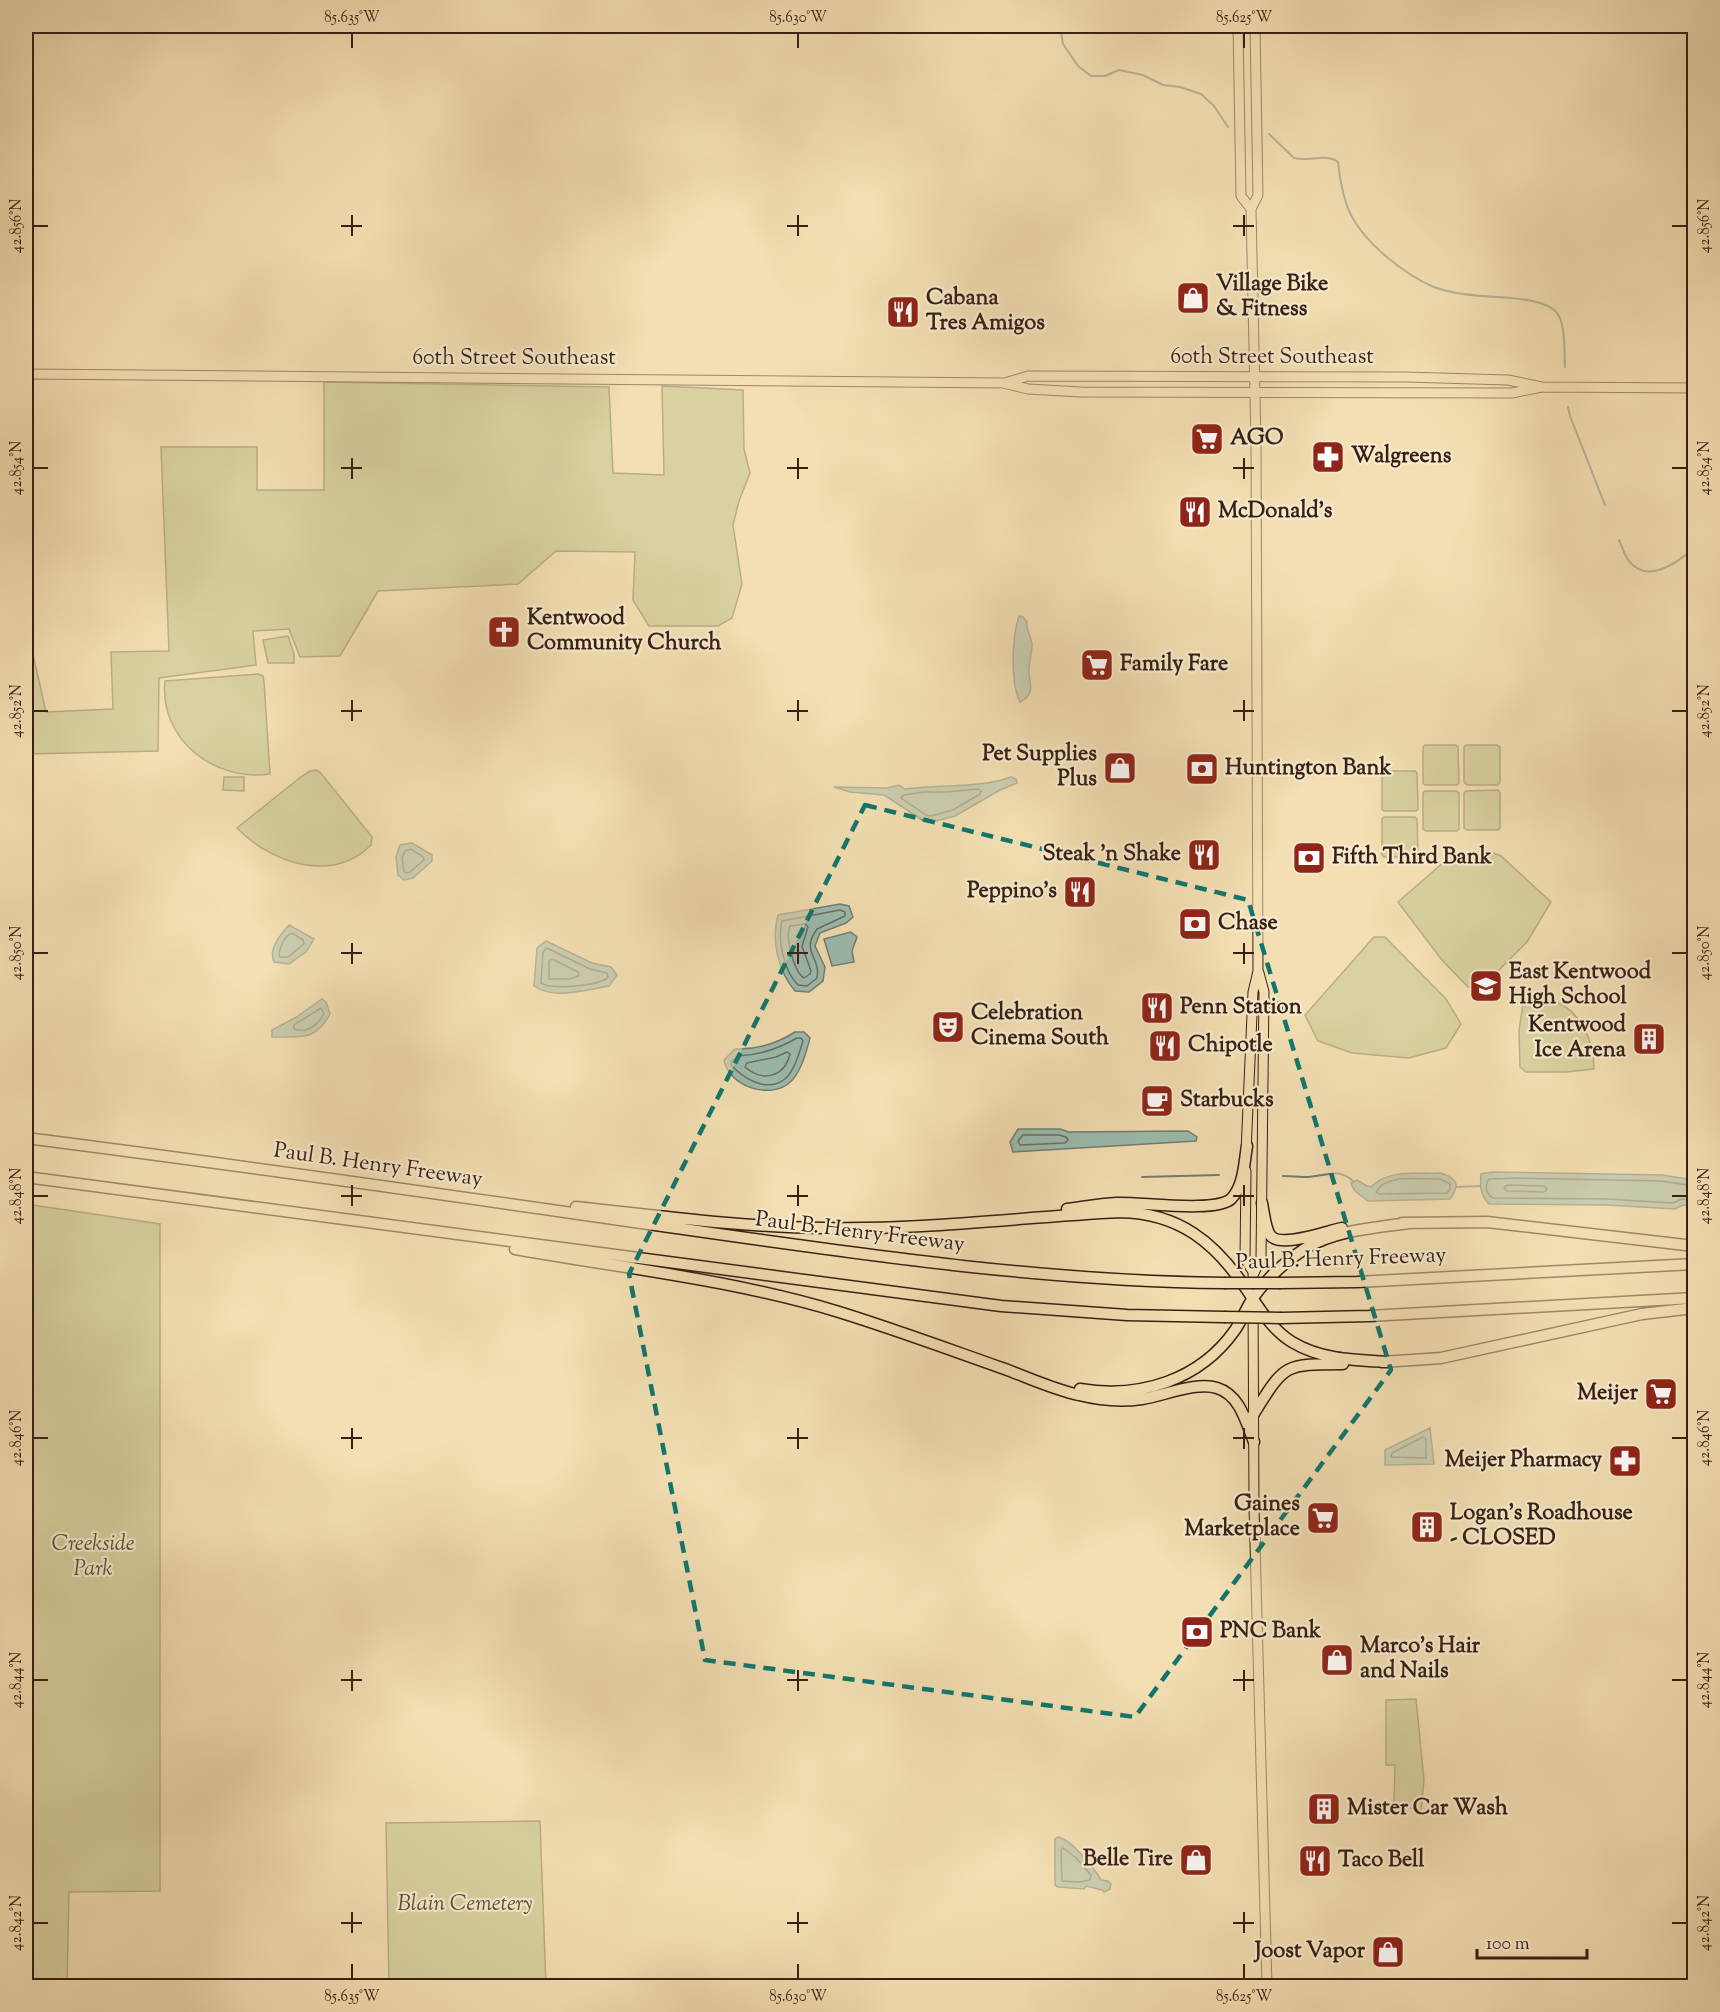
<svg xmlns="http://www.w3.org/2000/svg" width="1720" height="2012" font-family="'Sorts Mill Goudy',serif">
	<rect width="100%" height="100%" fill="#f3dfb3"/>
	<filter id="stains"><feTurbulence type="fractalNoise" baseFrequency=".00333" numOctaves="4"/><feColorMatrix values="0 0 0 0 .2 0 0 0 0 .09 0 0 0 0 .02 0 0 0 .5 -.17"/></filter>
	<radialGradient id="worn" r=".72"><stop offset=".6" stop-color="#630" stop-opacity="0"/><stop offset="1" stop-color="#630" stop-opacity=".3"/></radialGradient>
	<path fill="#bbc28c" stroke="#7a7050" stroke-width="1.5" d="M324,382l285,5 4,86 51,2 -2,-89 81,4 1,59 6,24 -11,28 -6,24 9,59 -10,34 -14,8h-69l-16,-26 2,-48 -79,-1 -38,33 -140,7 -38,65 -40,1 -11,-28 -36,2 3,34 -97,13 -1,73 -132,3v-125h5l-1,12 16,71 67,-3 -2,-57 58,-1 -8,-204h96v43h67z
		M288,636l6,18v9h-26l-5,-23z
		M258,674l5,2 1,6 6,92c-55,8 -111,-34 -105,-93z
		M1425,745h31l2,2 1,36 -2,2h-32l-2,-2v-36z
		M1466,745h31l3,2v35l-2,3h-31l-3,-3v-35z
		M316,770l4,2 52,65 -1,8c-39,39 -100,18 -134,-17l65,-52 8,-5z
		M1384,771h31l2,2 1,36 -2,2h-32l-2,-2v-36z
		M224,777h20v14l-21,-1z
		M1498,790l2,3v35l-2,2h-31l-3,-2v-35l2,-2z
		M1425,791h32l2,2v36l-2,2h-31l-3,-2v-36z
		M1384,817h31l2,2 1,36 -2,2h-32l-2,-2v-36z
		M1488,851l13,5 50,46 -24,40 -45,45h-14l-26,-27 -44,-58 53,-46 9,-3z
		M1374,937h11l61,62 15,25 -15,24 -37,10 -57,-5 -34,-12 -13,-26z
		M1524,997c8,0 16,0 24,2 31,7 46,41 46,70l-28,3h-40l-6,-5 -1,-36z
		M26,1204l134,20v667l-91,1 -2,94h-41z
		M1416,1699l8,81 -3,31 -27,-8 1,-38h-9v-65z
		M540,1821l6,165h-157l-3,-163z"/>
	<path fill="#9bbcb0" stroke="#737d72" stroke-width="1.5" d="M1019,616l4,1 4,5c-2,8 5,14 5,23 0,9 -4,19 -3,29 2,13 5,21 -9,28 -10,-20 -8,-65 -1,-86z
		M1011,777l5,2 1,4 -17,7 -45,26 -23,6 -8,-1 -40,-26 -34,-3 -16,-5 53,1 12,-3 6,4c33,-5 74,0 106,-12z
		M412,843l20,12v6l-19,17 -9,2 -6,-5 -2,-18 4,-12z
		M840,904l9,2 4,11 -7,6 -26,10 -5,13 10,21 -2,14 -14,11 -14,-1c-17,-20 -24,-51 -17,-76z
		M289,925l25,14 -8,13 -17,12 -15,-2c-6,-13 7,-28 15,-37z
		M851,932l6,5 -5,14 2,11 -22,4 -8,-27z
		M546,941l46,22 19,4 6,8 -8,11c-24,4 -54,14 -75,0l3,-38z
		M322,999l4,3 4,12c-15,28 -29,22 -58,23v-7l23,-12z
		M795,1032h9l6,6c-4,14 -9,36 -22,46 -21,15 -59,2 -64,-24l11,-11c23,1 41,-5 60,-17z
		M1018,1129h42l9,3 119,-1 9,6 -1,4 -183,11 -3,-10z
		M1492,1172l170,3 32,5v26l-11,-1 -8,4 -68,-4 -118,-1c-9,-10 -9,-18 -8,-30z
		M1441,1173c17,6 19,12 9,26l-82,2 -14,-11 -3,-7 6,-3 10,6 4,1c17,-18 47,-13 70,-14z
		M1430,1428l4,36 -49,1v-15z
		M1058,1837c14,3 36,31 43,43l7,1 3,3 -1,5 -6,3 -2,-2 -16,-4 -2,3 -26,-2 -3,-2v-46z"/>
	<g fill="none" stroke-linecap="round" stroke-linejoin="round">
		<path stroke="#6a6e62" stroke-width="1.5" d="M978,789l3,2 -1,3 -27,16 -22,6 -5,-1 -25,-17 3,-3 19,-3h24z
			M411,849l12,8 1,3 -14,12 -4,1 -2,-2 -2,-13 3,-7z
			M840,910l5,2v4l-28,13c-17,24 4,27 0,49l-10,8 -9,-1c-14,-14 -21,-45 -16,-64z
			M805,924l3,3 -6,19 9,25 -1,3 -6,4c-10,-6 -19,-41 -14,-52z
			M292,933l11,7 1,4 -16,13h-8l-1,-3c1,-7 5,-18 13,-21z
			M547,948l43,21 17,4 1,4c-7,9 -58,13 -67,6l2,-31z
			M552,959l26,13 1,4 -10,3h-20v-18z
			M321,1008l3,6c-7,12 -17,19 -30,15v-4z
			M797,1038h4l2,3c-4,12 -8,29 -18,38 -18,14 -41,0 -54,-14l1,-4 6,-5c22,-1 40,-7 59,-18z
			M787,1052l3,2c-6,24 -28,28 -45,13l2,-4 29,-6z
			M1023,1135h36l7,2 2,3 -3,3 -45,2 -2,-4z
			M1440,1179l10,5v5l-3,4 -68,1 -3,-2c9,-19 46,-12 64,-13z
			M1507,1185l37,1 3,3 -3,3 -37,-1 -3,-3z
			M1694,1186l-33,-5 -143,-3 -29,1c-5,6 -3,15 4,19l114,1 66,4 9,-4 12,1
			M1423,1437l3,2v19l-35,-1 1,-4z
			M1063,1848l13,10 15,17 -1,5 -10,2 -18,-1 -1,-31z"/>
		<path stroke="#737d72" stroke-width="2" d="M1060,26l3,18 15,22 13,10h14l14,-6 24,5 20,10 17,2 21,7 13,12 14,21
			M1269,134l25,24c14,4 33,-5 44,4 2,18 5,37 13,53 14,28 54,60 83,72 18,7 43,9 63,10 16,1 50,3 60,16 9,11 7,40 8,54
			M1568,407l2,9 35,89
			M1619,540c3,6 5,15 10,21 19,24 49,1 65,-13
			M1283,1176c8,0 17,1 25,1 18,-1 31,-10 46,5
			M1142,1177l77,-2
			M1456,1187l24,-1"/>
		<g stroke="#381f14" stroke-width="11">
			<path id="major" d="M1238,26l3,170 10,13
				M26,374l977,9 25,6 53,3 431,1 30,-6
				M1005,383l23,-7 377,1 103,3 34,7 152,1
				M1246,1152l7,-160 5,-21 -2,-529 -5,-233 7,-14 -3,-169
				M1246,1171l-1,88 8,13
				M1253,1275l8,-16 3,-267 -5,-19
				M1253,1297l1,209 13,480"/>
		</g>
		<g stroke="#381f14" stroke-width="13">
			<path id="highway" d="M26,1138c214,27 429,58 643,89 184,26 368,54 555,56
				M26,1177l975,129 126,9 97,2
				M1262,1203c2,10 3,24 8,32 10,14 57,-4 72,-7
				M576,1207c83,9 165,20 249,21 99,2 197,-11 295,-16 59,1 95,30 127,78 12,18 25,40 45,52 30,18 63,18 98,20
				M1067,1209c16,-2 33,-5 50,-6 24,-1 98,10 114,-4 13,-13 13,-36 16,-53
				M1402,1223l85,-1 207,24
				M515,1249c108,19 219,31 324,63 55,17 109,37 163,56 25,9 50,21 77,27 20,5 42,7 63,4 21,-3 55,-18 75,-11 23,7 29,34 37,54
				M1281,1283l76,-1 337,-18
				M1281,1318l88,-2 325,-18
				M1382,1362l59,-4 201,-44 52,-6
				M1080,1389c60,10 120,-9 155,-59 7,-10 11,-22 18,-32 14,-20 33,-37 53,-50 31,-18 68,-20 103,-25
				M1253,1415c32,-51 30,-51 90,-51"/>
		</g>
		<use href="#major" stroke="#f3dfb3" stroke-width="9"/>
		<use href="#highway" stroke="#f3dfb3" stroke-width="10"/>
		<g stroke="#381f14" stroke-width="13" stroke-linecap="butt">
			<path id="highway-bridge" d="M1224,1283h57
				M1224,1317l57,1"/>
		</g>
		<use href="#highway-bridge" stroke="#f3dfb3" stroke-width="10"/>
	</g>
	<path d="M0 0H1720V2012H0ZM865,805l383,95 143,470 -256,347 -430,-57 -76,-386z" fill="#f3dfb3" fill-opacity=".55" fill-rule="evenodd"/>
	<path fill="none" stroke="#0f766e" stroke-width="4.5" stroke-dasharray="12 8" stroke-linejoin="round" d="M865,805l383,95 143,470 -256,347 -430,-57 -76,-386z"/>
	<path fill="none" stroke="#381f14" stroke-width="2" d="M352,33v15M798,33v15M1244,33v15M352,215v21M798,215v21M1244,215v21M33,226h15M341,226h21M787,226h21M1233,226h21M1672,226h15M352,458v21M798,458v21M1244,458v21M33,468h15M341,468h21M787,468h21M1233,468h21M1672,468h15M352,700v21M798,700v21M1244,700v21M33,711h15M341,711h21M787,711h21M1233,711h21M1672,711h15M352,943v21M798,943v21M1244,943v21M33,953h15M341,953h21M787,953h21M1233,953h21M1672,953h15M352,1185v21M798,1185v21M1244,1185v21M33,1196h15M341,1196h21M787,1196h21M1233,1196h21M1672,1196h15M352,1428v21M798,1428v21M1244,1428v21M33,1438h15M341,1438h21M787,1438h21M1233,1438h21M1672,1438h15M352,1670v21M798,1670v21M1244,1670v21M33,1680h15M341,1680h21M787,1680h21M1233,1680h21M1672,1680h15M352,1912v21M798,1912v21M1244,1912v21M33,1923h15M341,1923h21M787,1923h21M1233,1923h21M1672,1923h15M352,1964v15M798,1964v15M1244,1964v15"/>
	<defs>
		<g id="shop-square" transform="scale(1.725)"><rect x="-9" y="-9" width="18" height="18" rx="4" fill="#8f2418" stroke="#f7eace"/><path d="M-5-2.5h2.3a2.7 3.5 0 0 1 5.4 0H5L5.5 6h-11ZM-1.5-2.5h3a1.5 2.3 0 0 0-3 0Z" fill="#fff"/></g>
		<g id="restaurant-square" transform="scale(1.725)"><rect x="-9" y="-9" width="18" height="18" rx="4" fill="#8f2418" stroke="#f7eace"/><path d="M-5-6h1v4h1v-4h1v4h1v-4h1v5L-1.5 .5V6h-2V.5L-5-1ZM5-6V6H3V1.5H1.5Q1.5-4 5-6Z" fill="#fff"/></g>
		<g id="supermarket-square" transform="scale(1.725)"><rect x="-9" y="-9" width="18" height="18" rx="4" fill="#8f2418" stroke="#f7eace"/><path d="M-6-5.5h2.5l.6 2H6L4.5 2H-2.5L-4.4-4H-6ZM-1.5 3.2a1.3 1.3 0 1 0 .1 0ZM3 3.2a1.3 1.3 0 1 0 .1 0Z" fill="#fff"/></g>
		<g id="pharmacy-square" transform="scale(1.725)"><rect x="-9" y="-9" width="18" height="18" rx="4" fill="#8f2418" stroke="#f7eace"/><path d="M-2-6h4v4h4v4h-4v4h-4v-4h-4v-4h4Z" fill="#fff"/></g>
		<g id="church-square" transform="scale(1.725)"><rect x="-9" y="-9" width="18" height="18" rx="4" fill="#8f2418" stroke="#f7eace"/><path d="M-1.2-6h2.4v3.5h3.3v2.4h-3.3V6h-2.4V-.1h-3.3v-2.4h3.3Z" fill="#fff"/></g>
		<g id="bank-square" transform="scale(1.725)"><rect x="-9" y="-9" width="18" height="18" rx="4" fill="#8f2418" stroke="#f7eace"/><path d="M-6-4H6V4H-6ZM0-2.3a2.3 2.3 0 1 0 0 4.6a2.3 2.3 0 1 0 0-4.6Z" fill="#fff"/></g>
		<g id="school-square" transform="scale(1.725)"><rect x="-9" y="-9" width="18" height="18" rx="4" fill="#8f2418" stroke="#f7eace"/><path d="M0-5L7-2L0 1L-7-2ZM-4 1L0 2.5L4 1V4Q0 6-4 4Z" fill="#fff"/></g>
		<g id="theatre-square" transform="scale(1.725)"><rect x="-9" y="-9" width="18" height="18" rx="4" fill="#8f2418" stroke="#f7eace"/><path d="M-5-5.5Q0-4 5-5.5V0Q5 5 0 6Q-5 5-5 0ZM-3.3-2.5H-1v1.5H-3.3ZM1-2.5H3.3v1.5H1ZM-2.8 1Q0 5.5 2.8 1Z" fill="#fff"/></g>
		<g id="building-square" transform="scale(1.725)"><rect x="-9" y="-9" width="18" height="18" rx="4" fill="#8f2418" stroke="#f7eace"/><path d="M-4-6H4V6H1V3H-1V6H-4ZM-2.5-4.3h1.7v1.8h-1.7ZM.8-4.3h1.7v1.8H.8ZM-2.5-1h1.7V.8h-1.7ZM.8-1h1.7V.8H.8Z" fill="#fff"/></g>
		<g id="cafe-square" transform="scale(1.725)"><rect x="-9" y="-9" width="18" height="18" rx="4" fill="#8f2418" stroke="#f7eace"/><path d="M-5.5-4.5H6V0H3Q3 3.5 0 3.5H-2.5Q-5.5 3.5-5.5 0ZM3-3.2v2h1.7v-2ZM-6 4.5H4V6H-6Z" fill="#fff"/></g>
	</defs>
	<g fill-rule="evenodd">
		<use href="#shop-square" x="1193" y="298"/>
		<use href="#restaurant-square" x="903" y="312"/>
		<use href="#supermarket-square" x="1207" y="439"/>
		<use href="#pharmacy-square" x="1328" y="457"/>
		<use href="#restaurant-square" x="1195" y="512"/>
		<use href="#church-square" x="504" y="632"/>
		<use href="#supermarket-square" x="1097" y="665"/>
		<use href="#shop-square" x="1120" y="768"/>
		<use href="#bank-square" x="1202" y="769"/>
		<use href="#restaurant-square" x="1204" y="855"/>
		<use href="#bank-square" x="1309" y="858"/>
		<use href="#restaurant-square" x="1080" y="892"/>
		<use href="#bank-square" x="1195" y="924"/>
		<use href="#school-square" x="1486" y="986"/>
		<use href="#restaurant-square" x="1157" y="1008"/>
		<use href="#theatre-square" x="948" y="1027"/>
		<use href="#building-square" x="1649" y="1039"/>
		<use href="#restaurant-square" x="1165" y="1046"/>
		<use href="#cafe-square" x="1157" y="1101"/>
		<use href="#supermarket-square" x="1661" y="1394"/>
		<use href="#pharmacy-square" x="1625" y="1461"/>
		<use href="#supermarket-square" x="1323" y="1518"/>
		<use href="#building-square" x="1427" y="1527"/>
		<use href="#bank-square" x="1197" y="1632"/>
		<use href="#shop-square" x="1337" y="1660"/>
		<use href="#building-square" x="1324" y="1809"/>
		<use href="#shop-square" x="1196" y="1860"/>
		<use href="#restaurant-square" x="1315" y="1861"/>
		<use href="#shop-square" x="1388" y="1952"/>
	</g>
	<g text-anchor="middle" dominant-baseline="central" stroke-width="4.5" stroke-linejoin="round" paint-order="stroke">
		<g font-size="22" font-weight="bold" fill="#381f14" stroke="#f7eace" text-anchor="start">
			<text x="1216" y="285">Village Bike<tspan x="1216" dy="25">&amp; Fitness</tspan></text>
			<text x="926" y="299">Cabana<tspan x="926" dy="25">Tres Amigos</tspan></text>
			<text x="1230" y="439">AGO</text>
			<text x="1351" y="457">Walgreens</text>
			<text x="1218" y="512">McDonald's</text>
			<text x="527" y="619">Kentwood<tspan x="527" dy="25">Community Church</tspan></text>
			<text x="1120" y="665">Family Fare</text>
			<text x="1097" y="755" text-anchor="end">Pet Supplies<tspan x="1097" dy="25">Plus</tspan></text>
			<text x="1225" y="769">Huntington Bank</text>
			<text x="1181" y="855" text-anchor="end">Steak 'n Shake</text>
			<text x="1332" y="858">Fifth Third Bank</text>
			<text x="1057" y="892" text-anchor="end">Peppino's</text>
			<text x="1218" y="924">Chase</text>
			<text x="1509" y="973">East Kentwood<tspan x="1509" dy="25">High School</tspan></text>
			<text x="1180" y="1008">Penn Station</text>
			<text x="971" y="1014">Celebration<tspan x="971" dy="25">Cinema South</tspan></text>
			<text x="1626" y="1026" text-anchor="end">Kentwood<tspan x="1626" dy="25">Ice Arena</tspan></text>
			<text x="1188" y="1046">Chipotle</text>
			<text x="1180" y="1101">Starbucks</text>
			<text x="1638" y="1394" text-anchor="end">Meijer</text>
			<text x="1602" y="1461" text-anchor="end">Meijer Pharmacy</text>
			<text x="1300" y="1505" text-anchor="end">Gaines<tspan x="1300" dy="25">Marketplace</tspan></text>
			<text x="1450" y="1514">Logan's Roadhouse<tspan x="1450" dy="25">- CLOSED</tspan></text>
			<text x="1220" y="1632">PNC Bank</text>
			<text x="1360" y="1647">Marco's Hair<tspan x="1360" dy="25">and Nails</tspan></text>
			<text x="1347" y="1809">Mister Car Wash</text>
			<text x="1173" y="1860" text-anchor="end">Belle Tire</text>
			<text x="1338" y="1861">Taco Bell</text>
			<text x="1365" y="1952" text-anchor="end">Joost Vapor</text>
		</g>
		<g font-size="22" fill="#381f14" stroke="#f7eace">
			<text x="1272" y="358">60th Street Southeast</text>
			<text x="514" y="359">60th Street Southeast</text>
			<text transform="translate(378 1166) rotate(8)">Paul B. Henry Freeway</text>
			<text transform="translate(860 1233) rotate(7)">Paul B. Henry Freeway</text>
			<text transform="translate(1341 1260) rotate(-2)">Paul B. Henry Freeway</text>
		</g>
		<g font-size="22" font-style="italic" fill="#5f5038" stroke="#f7eace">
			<text x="93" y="1545">Creekside<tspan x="93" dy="25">Park</tspan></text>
			<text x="465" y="1905">Blain Cemetery</text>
		</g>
	</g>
	<rect width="1720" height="2012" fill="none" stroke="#f3dfb3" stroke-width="66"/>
	<path d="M1477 1949v9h110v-9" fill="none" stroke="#381f14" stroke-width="3"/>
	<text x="1486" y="1949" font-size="18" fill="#381f14" stroke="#f7eace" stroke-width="4.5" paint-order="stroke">100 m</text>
	<rect x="33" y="33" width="1654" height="1946" fill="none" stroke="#381f14" stroke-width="2"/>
	<g font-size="15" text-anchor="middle" fill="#381f14">
		<text x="352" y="22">85.635°W</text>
		<text x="798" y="22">85.630°W</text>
		<text x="1244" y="22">85.625°W</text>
		<text transform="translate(16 226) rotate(-90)" y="5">42.856°N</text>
		<text transform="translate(1704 226) rotate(-90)" y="5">42.856°N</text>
		<text transform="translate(16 468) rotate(-90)" y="5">42.854°N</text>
		<text transform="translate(1704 468) rotate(-90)" y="5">42.854°N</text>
		<text transform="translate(16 711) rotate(-90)" y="5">42.852°N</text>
		<text transform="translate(1704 711) rotate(-90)" y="5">42.852°N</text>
		<text transform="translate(16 953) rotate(-90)" y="5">42.850°N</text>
		<text transform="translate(1704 953) rotate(-90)" y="5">42.850°N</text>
		<text transform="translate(16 1196) rotate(-90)" y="5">42.848°N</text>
		<text transform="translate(1704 1196) rotate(-90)" y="5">42.848°N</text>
		<text transform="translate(16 1438) rotate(-90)" y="5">42.846°N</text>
		<text transform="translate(1704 1438) rotate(-90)" y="5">42.846°N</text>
		<text transform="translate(16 1680) rotate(-90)" y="5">42.844°N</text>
		<text transform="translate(1704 1680) rotate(-90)" y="5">42.844°N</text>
		<text transform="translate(16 1923) rotate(-90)" y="5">42.842°N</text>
		<text transform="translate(1704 1923) rotate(-90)" y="5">42.842°N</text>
		<text x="352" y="2001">85.635°W</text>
		<text x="798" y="2001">85.630°W</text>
		<text x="1244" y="2001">85.625°W</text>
	</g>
	<rect width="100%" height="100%" filter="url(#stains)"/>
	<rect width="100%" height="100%" fill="url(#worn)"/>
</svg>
